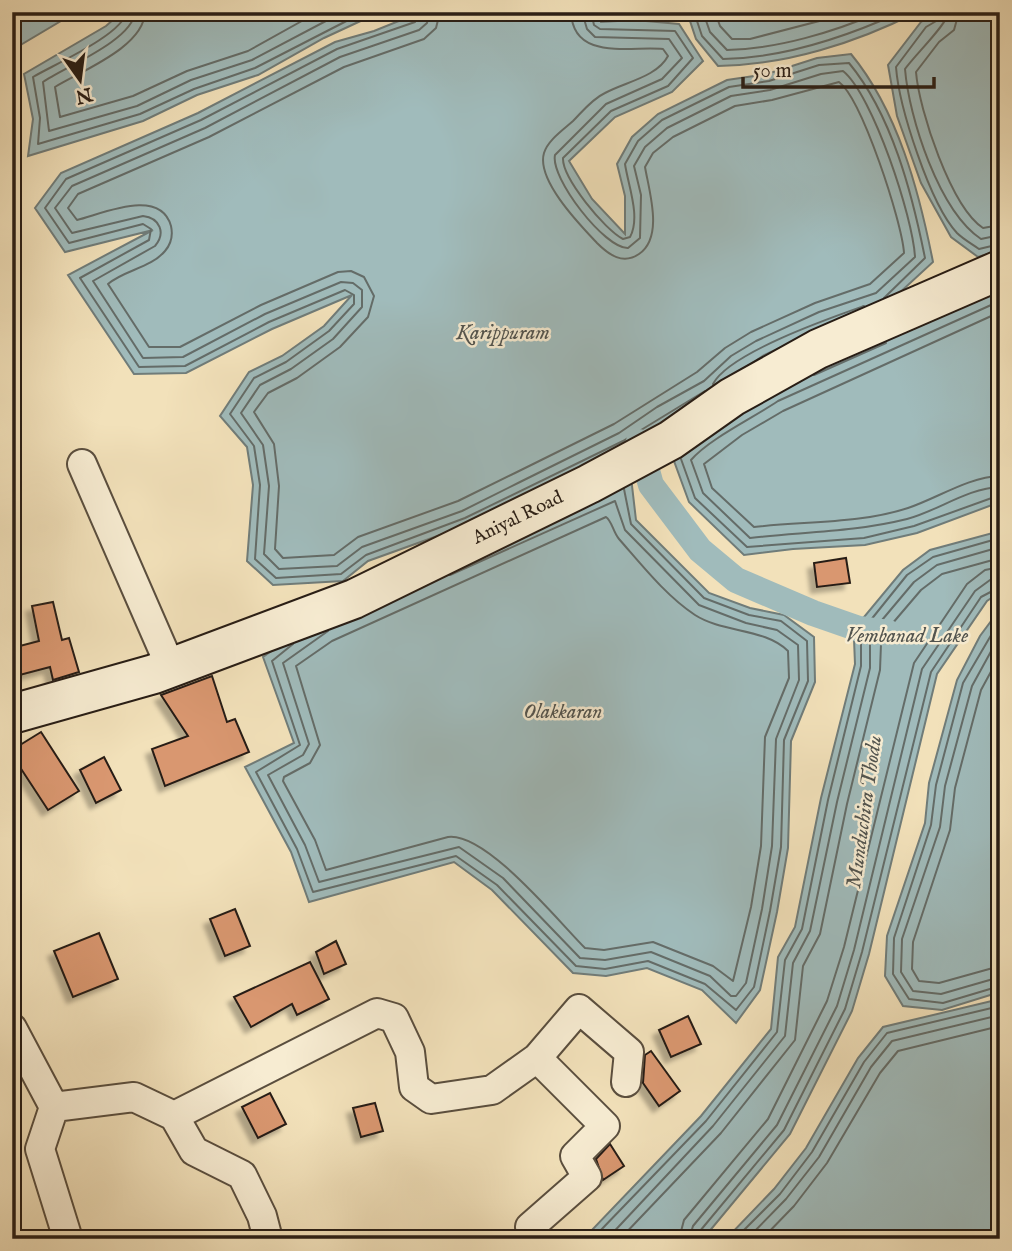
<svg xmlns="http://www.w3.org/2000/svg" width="1012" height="1251" font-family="'IM FELL English',serif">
	<defs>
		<filter id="shadow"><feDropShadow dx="-6" dy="6" stdDeviation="2" flood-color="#0004"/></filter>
	</defs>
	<rect width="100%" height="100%" fill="#f2e1ba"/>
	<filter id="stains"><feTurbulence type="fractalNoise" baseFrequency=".00286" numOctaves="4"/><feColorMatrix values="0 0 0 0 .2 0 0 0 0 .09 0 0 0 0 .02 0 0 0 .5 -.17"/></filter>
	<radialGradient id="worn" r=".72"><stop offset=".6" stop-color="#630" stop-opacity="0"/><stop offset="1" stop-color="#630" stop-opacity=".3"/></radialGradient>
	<path fill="#a0bbbb" stroke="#707c79" stroke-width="2" d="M12,12h64l-64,38z
		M122,12h258l-56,26 -66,37 -61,20 -54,26 -115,35 5,-37 -9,-45 82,-48z
		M421,12h176l4,10 34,-2 44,4 24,37 -31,31 -57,25 -46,44 23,38 33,35v-38l-8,-32 15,-27 26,-23 69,-34 40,-6 50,-16 34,-4c47,57 68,137 82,208l-49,45 -59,20 -61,28 -44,30 50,3 230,-105v219l-83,31 -52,12 -72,4 -49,6 -55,-53 -18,-49 -44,-6 -159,78 -100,36 -25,20 -70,4 -26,-24 6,-76 -6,-38 -27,-31 29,-44 33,-16 42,-30 28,-31 -80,34 -86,44 -52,1 -66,-99 85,-45 -88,22 -30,-44 26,-35 137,-60 137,-71 39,-11z
		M687,12h230c-61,31 -131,53 -199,54l-22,-27z
		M938,12h62v238l-22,7 -27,-20 -30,-54 -24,-67 -9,-51 33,-43z
		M631,477l5,43 73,73 41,15 34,7 30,22 1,45 -24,59 -3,107 -11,64 -17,78 -24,33 -34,-33 -55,-22 -41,8 -33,-3 -81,-83 -38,-28 -145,40 -18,-50 -46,-85 49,-24 -31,-86 55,-39z
		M1000,531v61l-13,9 -50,73 -68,280 -17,57 -62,123 -87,105h-110l-4,-6 112,-117 70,-87 7,-72 17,-30 26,-129 34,-134 -1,-25 10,-22 39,-47 27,-20z
		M1000,609v383l-58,18 -39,-4 -18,-30 2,-40 38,-113 4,-40 28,-103 23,-44z
		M1000,999v240h-274l48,-50 32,-41 52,-90 25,-31z"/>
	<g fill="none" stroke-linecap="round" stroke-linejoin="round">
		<path stroke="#646c68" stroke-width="2" d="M126,12c-2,22 -73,53 -93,65l7,41 -2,26 102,-30 54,-25 61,-21 109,-56
			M135,12c-2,28 -70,55 -92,70l6,49 88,-25 54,-26 61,-20 91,-48
			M145,12c-1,35 -64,59 -90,75l5,30 73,-21 54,-25 61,-20 70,-39
			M420,12l-5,10 -78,27 -136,71 -135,59 -21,29 24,35 74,-19 8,5 -2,11 -69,38 59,89 46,-1 84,-44 76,-32 9,5v9l-25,27 -43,31 -32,16 -24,36 24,32 6,39 -5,74 21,19 65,-4 25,-19 99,-37 158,-77 82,-50
			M429,12l-2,11 -8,7 -79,27 -135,71 -133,58 -17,22 17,25 71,-17c17,2 23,17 12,30l-62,35 50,77 40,-1 82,-43 76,-32 12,1 9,7v17l-29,32 -42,30 -31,16 -19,28 22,32 6,41 -5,68 15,15 58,-3 25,-19 100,-36 58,-29 99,-49 38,-26 47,-26 27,-25 25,-15 63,-29 57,-19 39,-36c-2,-39 -42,-162 -72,-186l-22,3 -51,16 -39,6 -64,32 -22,19 -11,19 7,29 -1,43 -12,10c-23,1 -78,-70 -73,-93l51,-51 56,-25 20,-21 -13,-19 -74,-2 -8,-8 -5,-17
			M440,12l-4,16 -12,11 -80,28 -135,70 -131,57 -10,14 9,12c25,-6 83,-33 94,6 2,9 0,18 -6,25 -14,17 -41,19 -57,33l41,63h31l81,-42 77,-33 13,-1 13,6 10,19 -6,21 -28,30 -43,31 -29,15 -14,19 20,32 5,42 -4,63 8,9 51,-3 24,-18 100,-36 57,-28 99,-49 83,-52 28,-24 26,-16 64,-29 55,-19 34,-31c-2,-31 -42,-154 -65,-171l-67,18 -37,6 -62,31 -20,16 -8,14c4,24 19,70 -6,87 -16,11 -30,1 -42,-11 -17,-18 -61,-63 -53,-90 4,-13 19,-23 29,-32 9,-9 19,-22 32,-28 20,-11 52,-16 63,-37l-5,-7c-34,-3 -90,12 -92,-37
			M591,12l3,13 6,4 75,2 18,27 -25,28 -57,25 -48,47c-1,20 42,72 60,81l7,-2c11,-20 -2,-52 -5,-73l13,-23 24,-21 67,-33 40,-6 50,-16 30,-2c43,52 63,130 76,195l-41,40
			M694,12l8,24 21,23c61,-1 123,-22 178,-47
			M703,12l7,20 17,18c50,-1 107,-18 153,-38
			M715,12l5,14 12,13h18l104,-27
			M940,12l-2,8 -12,7 -30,40c3,40 34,137 61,166 6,6 15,11 22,16l21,-5
			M949,12c-1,11 -35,44 -44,57 4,49 34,142 76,170l19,-4
			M959,12l-5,18 -15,12 -23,30c3,38 35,135 67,156l17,-3
			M1000,301l-222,100c-25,17 -69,38 -87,59l12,33 47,45c53,-6 105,-6 157,-19 31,-8 60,-31 93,-32
			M1000,312l-217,99 -41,24 -38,29 8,24 42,39c52,-6 105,-3 154,-19 30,-10 60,-31 92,-32
			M814,375l72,-32
			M713,384c16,-31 117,-66 151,-78
			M681,459l14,39 52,49 117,-9 50,-12 86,-31
			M606,517c6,4 7,15 13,22 22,25 47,57 76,76 28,18 70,13 93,36l1,27 -24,59 -4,109 -10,61 -18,74 -20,-15 -60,-24 -49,8 -19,-2c-27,-27 -99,-116 -137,-111l-122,33 -11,-30 -32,-59 1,-4 26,-14 10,-18 -24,-79 36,-25z
			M1000,620l-37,63 -27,102 -5,40 -37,113 -1,36 16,25 34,4 57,-17
			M328,631l-45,32 26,81 -6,11 -35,20 37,70 14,37 140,-35 44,31 77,80 25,2 46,-8 59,24 21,20h5l10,-13 16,-74 10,-63 4,-107 23,-59 -1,-35 -21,-15 -31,-7 -47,-18 -74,-75 -10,-29 -165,74
			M1000,635l-28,51 -27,100 -5,41 -38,112 -1,33 12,19 28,3 59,-17
			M293,644l-21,17 28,84 -44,27 41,77 16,43 143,-36 41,29 79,81 29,3 43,-8 57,23 31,26 18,-23 16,-76 11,-64 3,-107 24,-59 -1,-40 -26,-20 -32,-6 -45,-17 -73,-74 -7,-35
			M1000,655l-19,35 -26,98 -5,42 -37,112 -1,27 7,12 20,2 61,-17
			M598,1239l1,-7 107,-111 71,-89 8,-72 17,-31 26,-129 33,-134v-26l9,-19 37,-46 26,-18 67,-19
			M607,1239l106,-113 72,-90 8,-73 17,-32 27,-129 33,-134v-26l7,-16 37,-44 23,-17 63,-18
			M620,1239l101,-106 74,-93 8,-74 17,-32 27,-130 33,-134 1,-26 5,-13 35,-41 21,-16 58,-16
			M679,1239l5,-19 84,-101 59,-118 17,-54 70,-284 53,-79 18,-14 15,-3
			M689,1239l4,-13 84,-101 60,-119 17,-56 68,-281 53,-78 15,-11 10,-2
			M698,1239l2,-8 84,-101 61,-121 17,-57 69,-280 50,-75 19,-10
			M735,1239l45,-45 32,-42 52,-90 23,-29 113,-27
			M747,1239l39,-40 33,-42 52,-90 21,-26 108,-26
			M762,1239l32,-33 33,-43 53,-90 18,-22 102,-25"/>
		<path stroke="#a0bbbb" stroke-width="26" d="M639,442l12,43 49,65 36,30 77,33 46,16 29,4"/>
	</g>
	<path fill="#d99770" stroke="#281d15" stroke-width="2" filter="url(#shadow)" d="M846,558l4,25 -33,4 -3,-24z
		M53,602l9,38 7,-2 10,34 -26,8 -3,-13 -38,10v-29l27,-7 -7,-35z
		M212,676l15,46 8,-3 14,33 -84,34 -13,-37 36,-13 -27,-41z
		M41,732l38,59 -31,19 -36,-55v-5z
		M104,757l17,33 -25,13 -16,-33z
		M235,909l15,37 -25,10 -15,-37z
		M99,933l19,46 -45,18 -19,-46z
		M336,941l10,23 -22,10 -8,-22z
		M310,962l19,37 -32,16 -5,-11 -41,23 -17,-30z
		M688,1016l13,28 -30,13 -12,-27z
		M651,1051l29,40 -21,15 -16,-23 2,-28z
		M270,1093l16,31 -28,14 -16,-31z
		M375,1103l8,28 -22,6 -8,-29z
		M610,1144l14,22 -21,14 -7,-21z"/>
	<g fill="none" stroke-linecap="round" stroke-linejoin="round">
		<g stroke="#5a4e3e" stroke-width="32">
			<path id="street" d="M82,464l89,204
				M12,1028l42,79 80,-10 40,19 20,35 48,24 20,41 6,23
				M54,1107l-14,42 28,90
				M174,1116l203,-103 17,5 16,34 4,35 17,12 61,-9 45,-32 42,-49 50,43 -3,30
				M530,1227l57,-50 -12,-21 30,-30 -68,-68"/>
		</g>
		<g stroke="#281d15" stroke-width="42">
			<path id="secondary" d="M12,714l142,-40 200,-75 235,-115 82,-44 61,-43 86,-48 182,-79"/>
		</g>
		<use href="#street" stroke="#f7ecd2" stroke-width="28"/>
		<use href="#secondary" stroke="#f7ecd2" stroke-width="38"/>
	</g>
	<g text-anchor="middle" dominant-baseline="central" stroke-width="5" stroke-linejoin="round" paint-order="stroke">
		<g font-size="19" fill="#281d15" stroke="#f7ecd2">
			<text transform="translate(518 518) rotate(-26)">Aniyal Road</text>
		</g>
		<g font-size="21" font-style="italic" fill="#52544f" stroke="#f7ecd2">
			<text x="503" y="333">Karippuram</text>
			<text x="907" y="636">Vembanad Lake</text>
			<text x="563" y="712">Olakkaran</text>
			<text transform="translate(865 812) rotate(-82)">Munduchira Thodu</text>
		</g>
	</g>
	<rect width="1012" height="1251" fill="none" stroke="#f2e1ba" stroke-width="42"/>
	<rect x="14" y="14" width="984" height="1223" fill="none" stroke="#281d15" stroke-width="3.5"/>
	<rect x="21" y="21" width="970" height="1209" fill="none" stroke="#281d15" stroke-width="2"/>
	<g transform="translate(80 80) rotate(166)" stroke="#f7ecd2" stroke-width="5" paint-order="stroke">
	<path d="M0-5L12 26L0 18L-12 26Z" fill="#281d15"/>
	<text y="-10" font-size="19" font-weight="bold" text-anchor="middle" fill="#281d15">N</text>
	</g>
	<path d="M743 77v10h191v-10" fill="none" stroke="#281d15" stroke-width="3.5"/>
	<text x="753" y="77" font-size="21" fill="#281d15" stroke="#f7ecd2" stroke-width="5" paint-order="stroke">50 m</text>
	<rect width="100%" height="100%" filter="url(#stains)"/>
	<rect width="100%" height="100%" fill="url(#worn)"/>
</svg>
